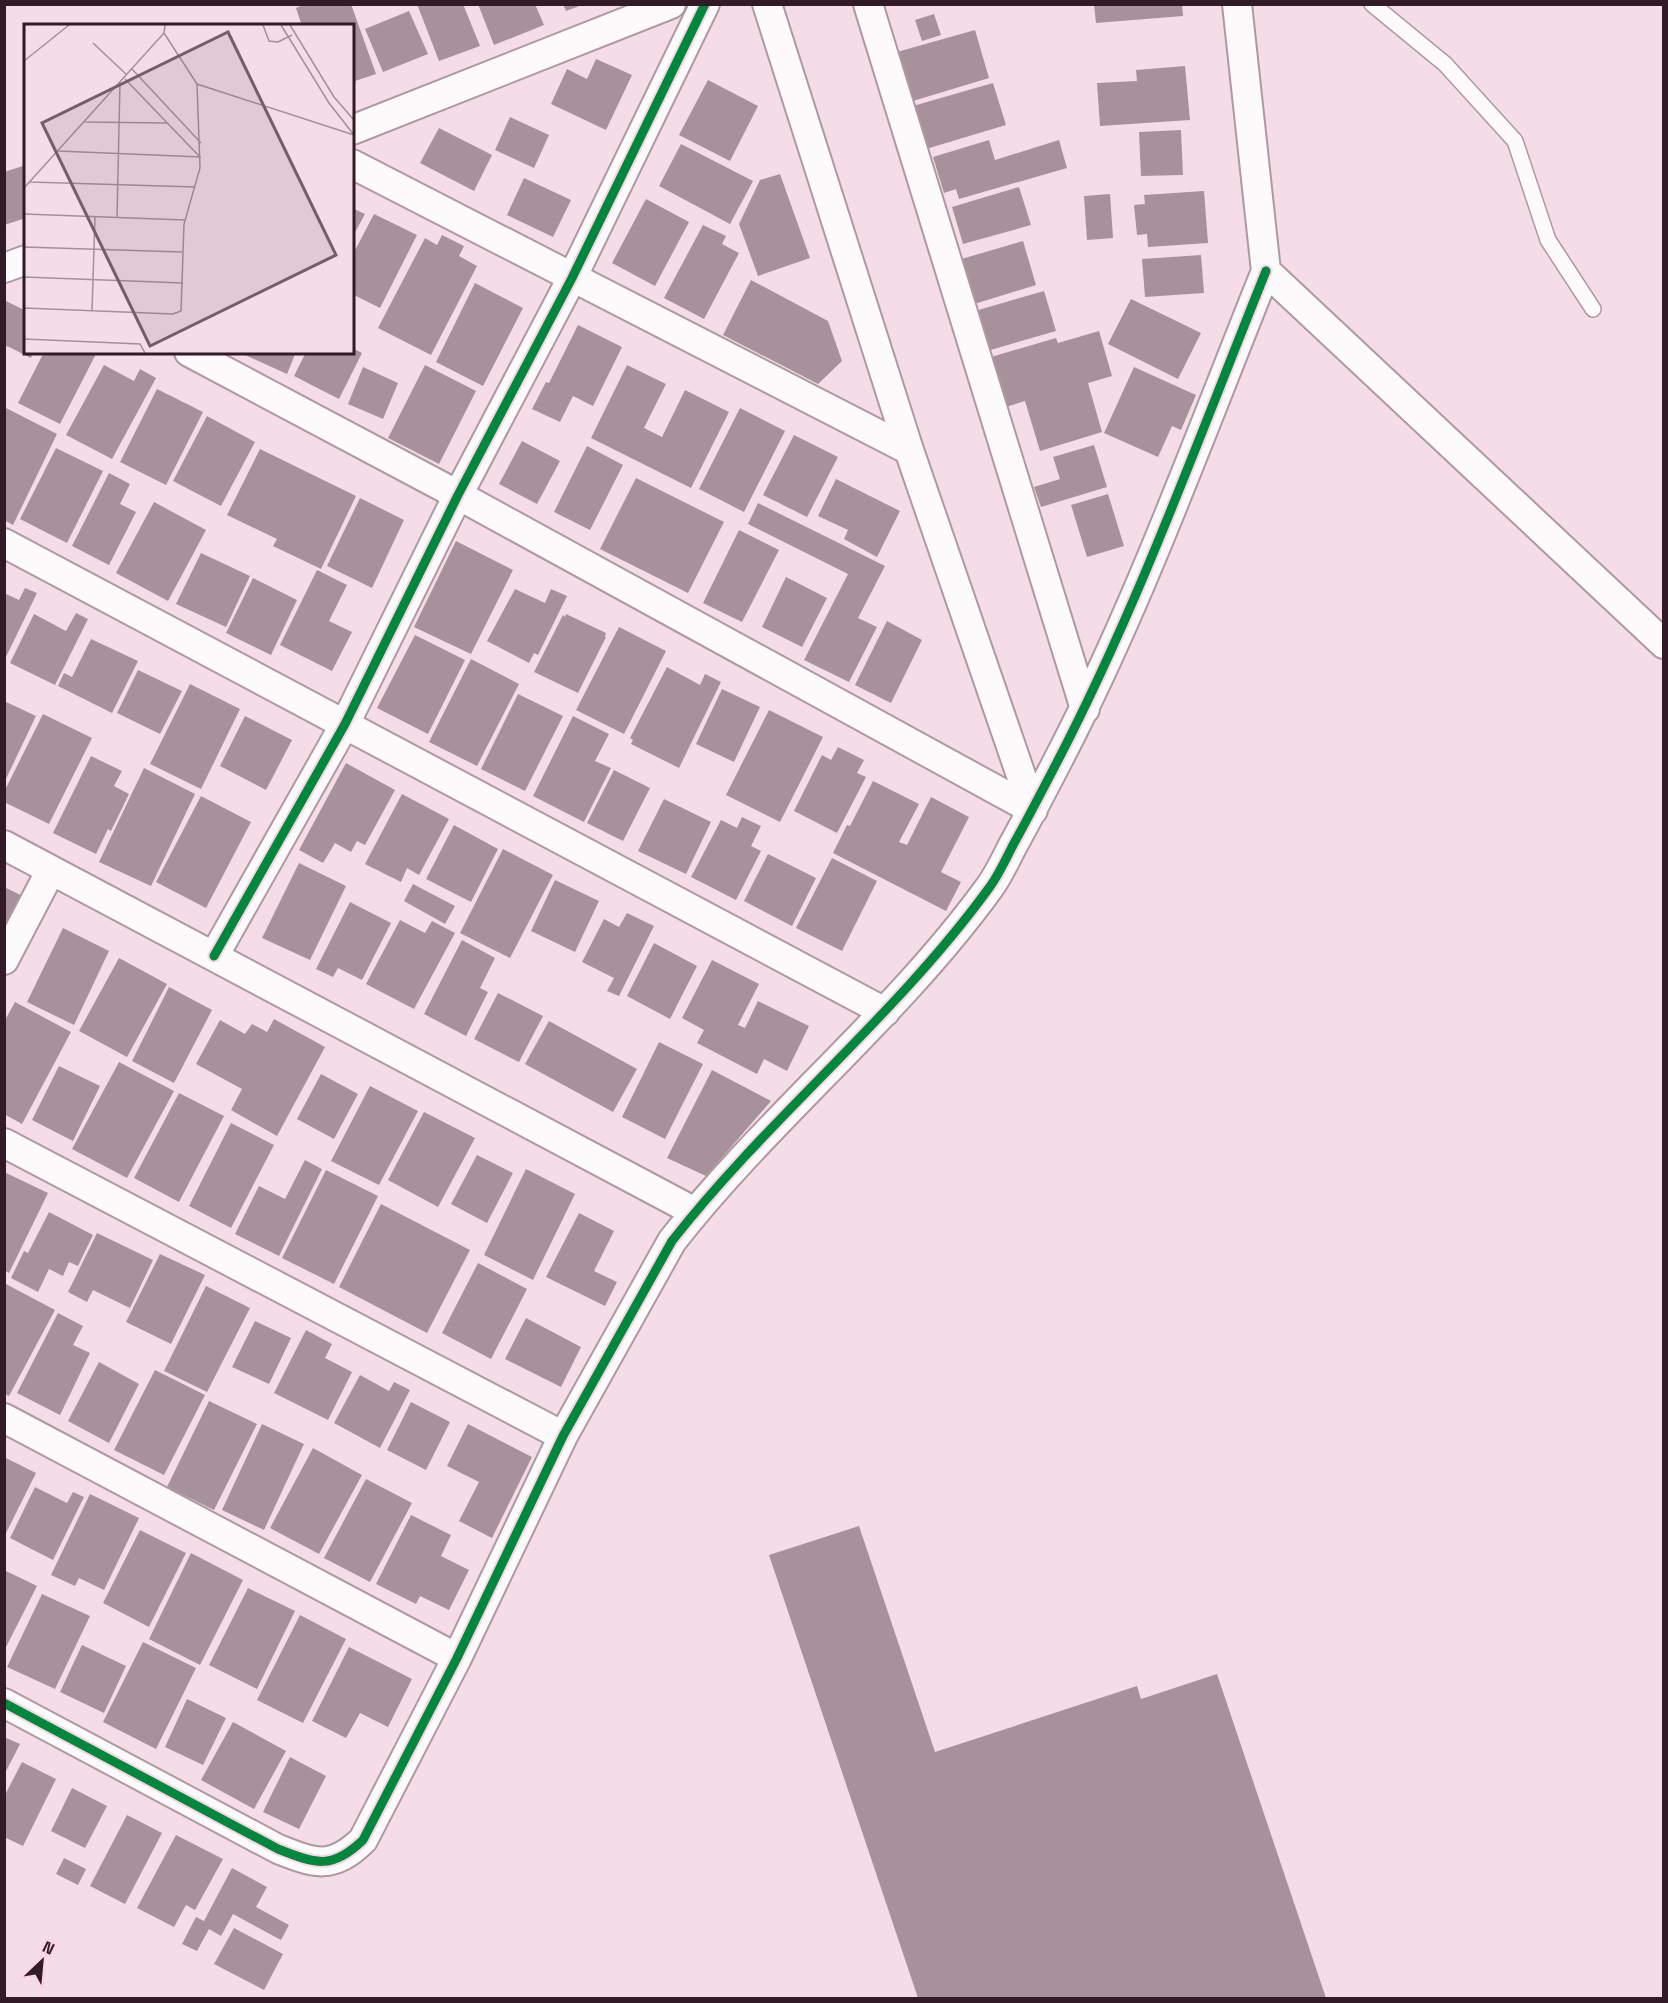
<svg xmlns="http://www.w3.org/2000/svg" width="1668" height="2003" font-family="'Space Grotesk',sans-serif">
	<rect width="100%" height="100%" fill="#f4dde6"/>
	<path fill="#a7929b" d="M305,4h46l25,70 -24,8v-56h-50l-6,-18z
		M417,4h46l17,42 -41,15z
		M478,4h57l9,21 -50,20z
		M563,4h19v1l-16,6z
		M1094,4h88l1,12 -87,7z
		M409,11l19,43 -45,18 -18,-43z
		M934,14l7,21 -19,6 -7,-21z
		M975,30l14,48 -76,23 -16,-49z
		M596,59l36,16 -26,55 -55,-26 16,-35 20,10z
		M1185,66l5,54 -90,6 -3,-43 40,-2 -1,-11z
		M708,80l50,26 -28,55 -51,-26z
		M993,83l13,42 -80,24 -13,-43z
		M510,117l39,18 -15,33 -39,-18z
		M439,128l53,27 -18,36 -54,-28z
		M1181,130l2,45 -42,1 -2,-44z
		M989,140l6,20 64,-20 8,28 -108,31 -3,-10 -12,4 -11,-36z
		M681,144l72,37 -23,43 -71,-38z
		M26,165v53l-22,7v-53z
		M780,174l30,84 -52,18 -19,-52 21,-44z
		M524,178l47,22 -18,37 -46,-22z
		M1019,187l12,38 -68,19 -11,-37z
		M1204,191l4,52 -60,4 -1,-13 -10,1 -3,-30 11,-1 -1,-9z
		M1110,194l3,44 -26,2 -3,-44z
		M646,199l43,23 -34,64 -43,-23z
		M352,208l13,6 -13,24z
		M374,214l43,21 -37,73 -28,-14v-38z
		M703,225l23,11 -4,8 17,9 -35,66 -40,-21z
		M442,235l22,11 -5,10 18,10 -46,89 -53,-27 47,-90 12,7z
		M1023,241l13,44 -65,20 -13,-45z
		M1201,255l3,38 -59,4 -3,-38z
		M751,280l77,41 14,40 -24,23 -95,-49z
		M475,283l48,25 -40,78 -47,-24z
		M1044,291l12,40 -69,20 -12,-40z
		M1131,299l70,34 -23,46 -70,-35z
		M4,300l22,11v41h7l-2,6 -24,-12 -3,4z
		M578,325l44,22 -29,59 -20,-10 -13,26 -28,-13 14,-27 3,1z
		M1099,331l13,45 -24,7 14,49 -62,19 -15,-50 -19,6 -15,-50 65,-19 2,5z
		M352,348l10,5 -23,46 -45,-23 12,-24h46z
		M44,352h53l-37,72 -42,-21z
		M243,352h53l-9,22 -44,-20z
		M104,365l30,16 6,-12 16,9 -44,81 -46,-24z
		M425,365l51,26 -37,73 -51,-26z
		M627,365l39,19 -22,44 18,9 23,-47 44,22 -38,76 -100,-50z
		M363,367l35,16 -15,36 -35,-15z
		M1134,367l62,28 -15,35 -9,-4 -14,31 -54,-24z
		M157,389l46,23 -37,73 -46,-23z
		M4,407l53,27 -44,91 -9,-5z
		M740,408l45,23 -41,81 -45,-23z
		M207,416l48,26 -34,64 -48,-25z
		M794,435l44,22 -31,60 -44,-22z
		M522,441l38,20 -23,43 -38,-20z
		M1094,445l13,42 -66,20 -7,-20 26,-8 -7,-22z
		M587,446l36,19 -33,65 -36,-18z
		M56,448l47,23 -36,72 -47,-24z
		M260,449l96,47 -35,73 -48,-23 4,-7 -50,-24z
		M109,473l21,11 -10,20 16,8 -27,53 -37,-19z
		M636,478l88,44 -36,71 -88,-44z
		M836,479l64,32 -23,46 -33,-18 4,-9 -30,-14z
		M1108,494l16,52 -37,11 -16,-52z
		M360,498l44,22 -32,68 -45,-22z
		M154,502l52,28 -38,71 -52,-28z
		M758,503l127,63 -27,52 19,9 -28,55 -45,-22 44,-86 -100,-50z
		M739,530l40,20 -37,72 -39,-19z
		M456,541l57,29 -42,84 -57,-27z
		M201,553l49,23 -24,51 -50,-23z
		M317,570l30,15 -18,36 23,11 -20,39 -52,-26z
		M786,577l41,21 -25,49 -40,-20z
		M253,578l44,22 -26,55 -45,-22z
		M25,588l12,5 -33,68v-68l15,7z
		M515,589l30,14 6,-14 16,7 -29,59 -4,-2 -5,10 -42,-22z
		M76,613l12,6 -33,66 -45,-22 24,-49 32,17z
		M566,614l40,19 -1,4h1l-28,56 -44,-21 29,-57 2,2z
		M887,621l35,19 -31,63 -36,-18z
		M619,627l47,24 -42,83 -48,-24z
		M415,635l50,25 -37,74 -51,-26z
		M91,639l47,22 -26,52 -54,-27 6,-13 8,4z
		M471,659l48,25 -42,82 -48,-24z
		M667,667l33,18 5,-11 16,8 -42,86 -48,-24 2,-4 -3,-2z
		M138,670l44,21 -22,43 -43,-21z
		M190,684l50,25 -39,80 -51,-25z
		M722,689l38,18 -26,55 -38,-18z
		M518,694l45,22 -38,75 -44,-22z
		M4,701l32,15 -32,67z
		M769,710l54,27 -43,85 -54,-27z
		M43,714l49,24 -43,86 -45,-22v-10z
		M245,716l47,24 -26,50 -46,-24z
		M573,716l36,18 -14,27 16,7 -27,54 -51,-26z
		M838,747l26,13 -7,13 9,4 -29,56 -43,-22 28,-56 9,5z
		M91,756l31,15 -8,15 15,8 -18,37 -3,-2 -12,25 -43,-21z
		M346,763l49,27 -30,55 -8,-4 -6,11 -16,-9 -12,20 -24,-13z
		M144,768l51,26 -44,92 -52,-24z
		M614,770l36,18 -27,53 -36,-18z
		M873,781l46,23 -20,38 8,3 24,-48 38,20 -28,55 20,10 -15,29 -113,-58 14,-28 3,1z
		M402,794l47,25 -30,56 -12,-7 -6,14 -36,-18z
		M201,796l50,26 -45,86 -50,-26z
		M664,799l47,23 -25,52 -48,-23z
		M742,817l19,9 -10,20 10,5 -25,49 -45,-23 30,-57 16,8z
		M454,825l44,24 -27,53 -45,-23z
		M503,849l50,26 -43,83 -50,-25z
		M768,854l48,24 -24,48 -48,-25z
		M832,858l45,23 -35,70 -46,-23z
		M299,863l47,23 -36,74 -48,-22z
		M555,880l44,21 -24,51 -44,-21z
		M413,884l42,22 -10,18 -41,-23z
		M4,887l23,11 -13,27 -10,-5z
		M350,902l41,21 -29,57 -24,-12 -5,9 -17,-8z
		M627,913l27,13 -35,70 -12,-5 7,-13 -32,-16 22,-43 15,8z
		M400,920l25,13 7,-12 23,12 -41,76 -48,-25z
		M63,928l46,23 -35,74 -47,-23z
		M462,940l33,18 -15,30 8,4 -22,44 -42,-22z
		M654,943l43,23 -27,53 -43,-23z
		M119,958l48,26 -40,73 -48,-26z
		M712,960l47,24 -21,41 7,3 13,-27 51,25 -22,45 -23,-12 -7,15 -60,-31 7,-13 -22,-12z
		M169,987l43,23 -38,73 -42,-22z
		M498,993l45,23 -24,46 -45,-23z
		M15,1002l56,30 -49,92 -18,-10v-92z
		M274,1019l51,28 -48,89 -46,-26 11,-21 -46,-25 24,-44 25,14 7,-10 15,8z
		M549,1021l88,48 -24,43 -88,-48z
		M659,1042l44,22 -38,75 -43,-22z
		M119,1062l55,29 -47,87 -55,-29z
		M59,1066l41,20 -27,55 -41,-21z
		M712,1070l59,31 -65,75 -39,-18z
		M321,1074l37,20 -24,45 -37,-20z
		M370,1086l48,25 -39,74 -48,-24z
		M179,1093l45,23 -45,86 -45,-24z
		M424,1112l51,26 -37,69 -50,-27z
		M231,1123l43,22 -43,83 -42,-22z
		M477,1155l36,18 -26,50 -36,-19z
		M305,1160l17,9 -43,87 -44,-22 24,-48 26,13z
		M526,1169l49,25 -42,86 -49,-25z
		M326,1170l52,26 -44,88 -52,-26z
		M4,1172l44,21 -39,80 -5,-3z
		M381,1204l89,46 -43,83 -88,-46z
		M49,1212l44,23 -15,31 -9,-4 -6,14 -14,-7 -11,23 -27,-14 13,-27 4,2z
		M579,1213l35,18 -20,40 23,11 -12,24 -59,-29z
		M97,1233l56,27 -23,48 -37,-18 -6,12 -19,-10z
		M160,1254l45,21 -34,69 -45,-22z
		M478,1263l49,26 -36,70 -49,-26z
		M4,1283l51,27 -46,86 -5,-2z
		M206,1286l44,22 -43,84 -43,-21z
		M58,1313l25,13 -10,19 17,8 -30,62 -43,-22z
		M526,1318l55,29 -20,40 -56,-28z
		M255,1321l36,17 -22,46 -37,-17z
		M306,1330l26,14 -7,14 27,14 -24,48 -54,-27z
		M99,1362l40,22 -30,59 -41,-22z
		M155,1370l50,25 -41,80 -50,-25z
		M360,1375l29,16 5,-9 16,8 -30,58 -46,-25z
		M209,1401l48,23 -43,86 -47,-23z
		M411,1402l39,20 -24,48 -39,-20z
		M262,1424l42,20 -40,86 -42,-20z
		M468,1424l64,33 -40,81 -33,-17 20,-39 -32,-16z
		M313,1448l49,27 -43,79 -49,-26z
		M4,1457l32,16 -32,64z
		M366,1479l46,24 -42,79 -46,-24z
		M35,1487l32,16 6,-11 11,5 -31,63 -43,-22z
		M90,1494l49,24 -35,72 -25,-12 -4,8 -24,-11z
		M411,1515l40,20 -10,21 28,14 -20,40 -29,-14 -4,8 -40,-20z
		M859,1526l76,226 202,-66 4,13 76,-25 109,324h-408l-149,-443z
		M140,1530l46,23 -37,74 -46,-24z
		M191,1553l52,27 -43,85 -51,-26z
		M4,1570l33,16 -33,65z
		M248,1588l47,23 -38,78 -48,-24z
		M42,1594l48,22 -35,73 -48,-22z
		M300,1615l46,24 -43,84 -46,-23z
		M143,1642l53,26 -40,81 -53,-27z
		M82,1645l44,21 -22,47 -44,-21z
		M349,1647l63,32 -24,48 -28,-14 -14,25 -34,-17z
		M187,1699l39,19 -23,47 -38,-18z
		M233,1722l53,29 -32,58 -53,-29z
		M4,1737l16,7 -16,31z
		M290,1757l36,19 -27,53 -36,-17z
		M22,1762l34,17 -33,67 -19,-9v-40z
		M72,1788l35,18 -22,42 -34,-17z
		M127,1815l35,18 -37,71 -35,-18z
		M176,1835l47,24 -28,51 -9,-5 -12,22 -37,-19z
		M64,1858l22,11 -8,16 -22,-11z
		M232,1868l35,19 -11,20 33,18 -8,15 -48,-26 -12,22 -12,-7 -12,22 -15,-7 14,-27 8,4z
		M234,1928l49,26 -19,36 -50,-26z"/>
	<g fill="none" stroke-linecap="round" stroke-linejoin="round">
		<g stroke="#ae99a2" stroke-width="18">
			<path id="service" d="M1372,4l73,60 70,77 33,99 45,69"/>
		</g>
		<g stroke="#ae99a2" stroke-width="32">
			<path id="minor" d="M767,4l142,446 124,360
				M868,4l217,705
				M1237,4l29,267 398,373
				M352,130l319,-126
				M352,164l557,286
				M4,268l22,-8
				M189,352l269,143 575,315
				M4,543l881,469
				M4,845l691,367
				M214,956l131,-232 113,-229 114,-217 133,-274
				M4,960l47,-90
				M4,1143l559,293
				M4,1418l453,240
				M4,1703l274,146c38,15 54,21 85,-9l94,-182 106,-222 109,-195c98,-125 224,-225 317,-353 9,-12 16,-27 23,-41 15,-27 29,-54 43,-81 83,-159 144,-329 211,-495"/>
		</g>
		<use href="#service" stroke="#fdfafb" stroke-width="15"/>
		<use href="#minor" stroke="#fdfafb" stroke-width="28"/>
		<g stroke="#fdd4e5" stroke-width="13">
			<path id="cycleway" d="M214,956l131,-232 113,-229 114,-217 133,-274
				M4,1703l274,146c38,15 54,21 85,-9l94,-182 106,-222 109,-195c98,-125 224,-225 317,-353 9,-12 16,-27 23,-41 15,-27 29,-54 43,-81 83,-159 144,-329 211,-495"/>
		</g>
		<use href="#cycleway" stroke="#00873e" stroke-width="9"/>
	</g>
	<g transform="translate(24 24)">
		<rect width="330" height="330" fill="#f4dde6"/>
		<path fill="none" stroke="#a68f99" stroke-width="1.5" d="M141,1l-1,8 33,51 157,51M239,1l6,16 9,1 14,-7M257,1l48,78 25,32M266,1l44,72 20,23M69,19l34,32M0,37l45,-36M108,45l69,74M101,55l75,78M61,98l82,1M34,127l143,6M6,158l165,5M0,164l140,-155M0,190l161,6M93,194l3,-136M0,223l158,5M0,253l159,6M0,284l149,6 8,-3 3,-87 16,-56 -3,-84M68,287l3,-94M0,315l116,5 5,9"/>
		<path fill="#765e69" fill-opacity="0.15" stroke="#765e69" stroke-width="3" d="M204,8l108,223 -186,91 -108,-223z"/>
		<rect width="330" height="330" fill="none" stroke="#321a26" stroke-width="3"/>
	</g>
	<rect width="1668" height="2003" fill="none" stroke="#321a26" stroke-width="12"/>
	<g transform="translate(42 1961) rotate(26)" stroke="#fdd4e5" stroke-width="4.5" paint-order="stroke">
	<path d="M0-4.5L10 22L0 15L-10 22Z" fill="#321a26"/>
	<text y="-9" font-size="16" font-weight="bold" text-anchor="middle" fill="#321a26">N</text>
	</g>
</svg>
